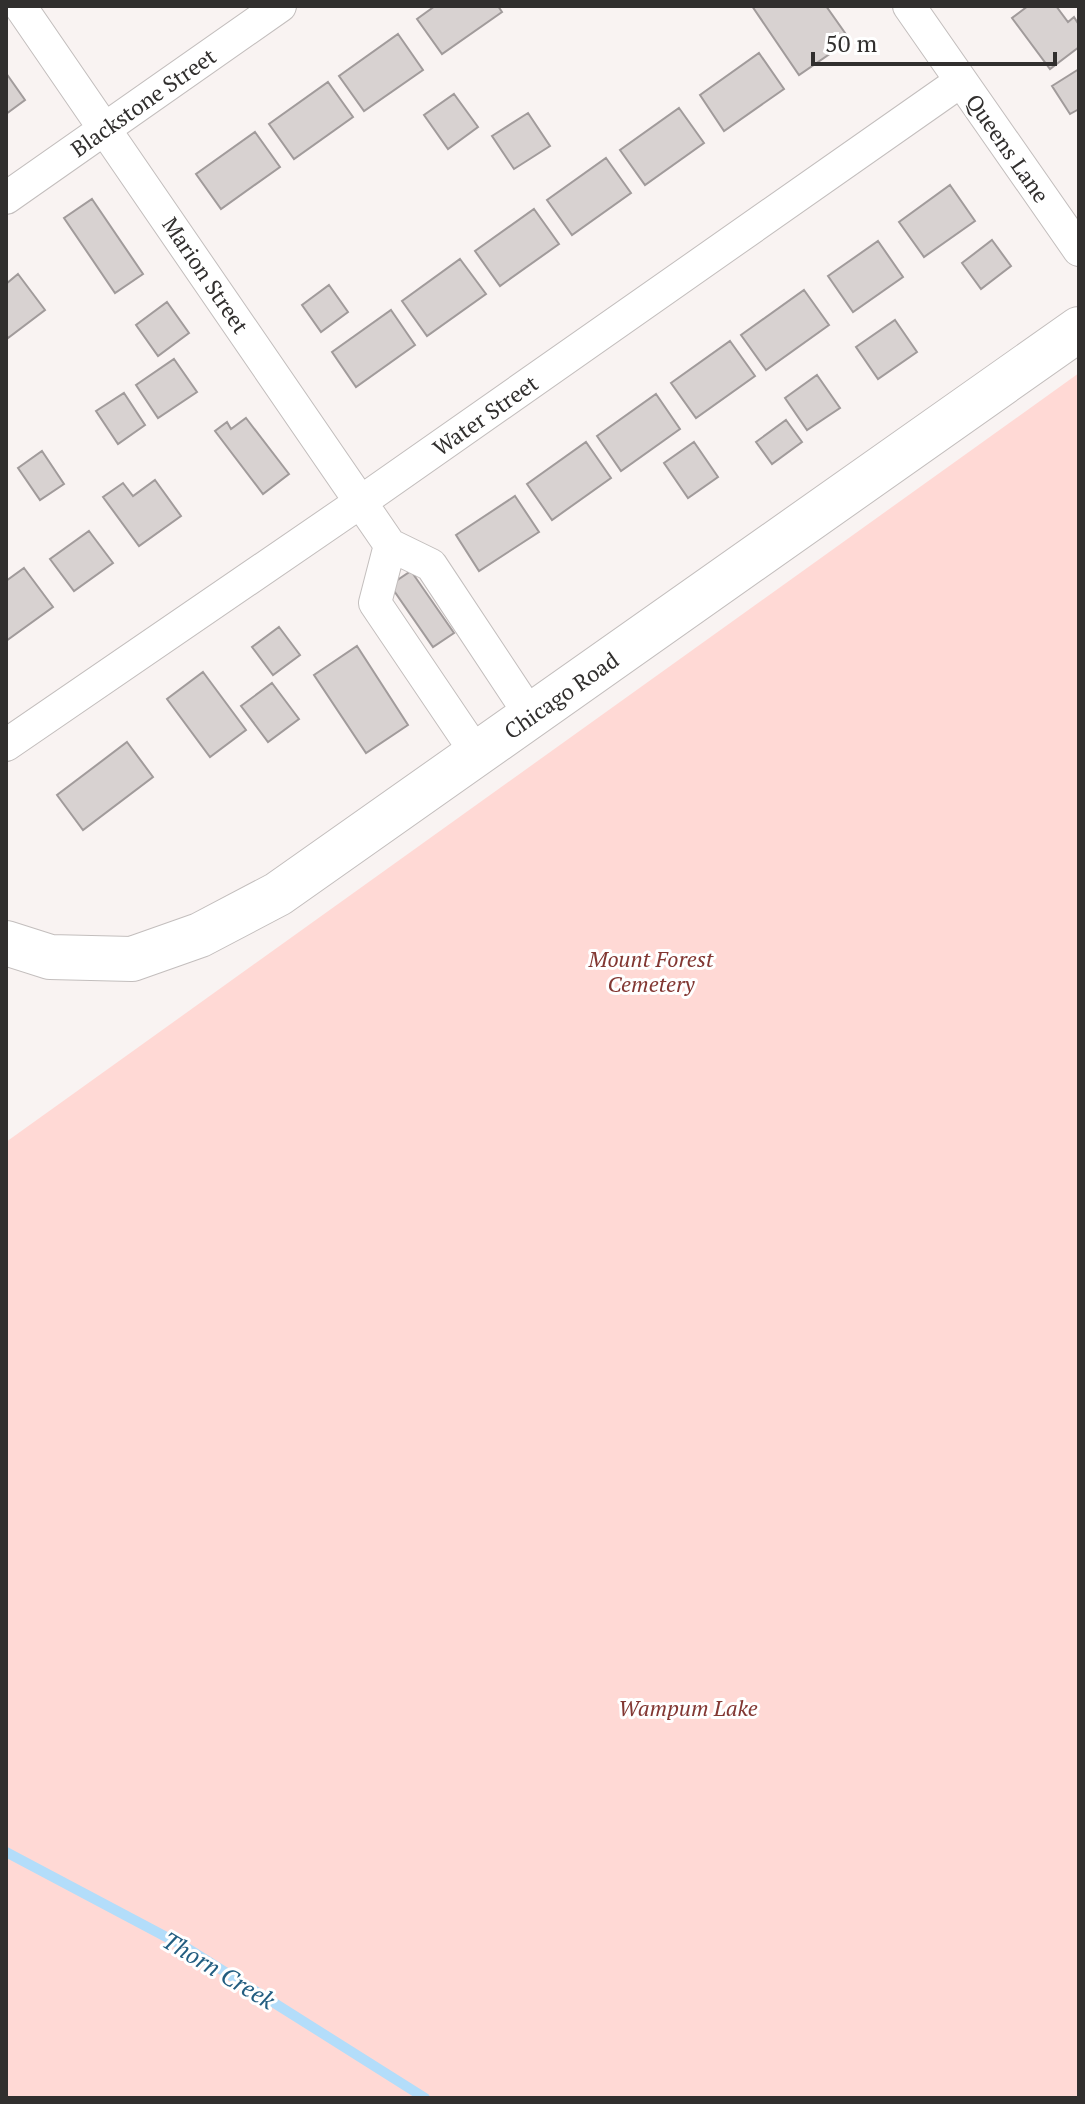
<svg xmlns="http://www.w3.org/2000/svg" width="1085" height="2104" font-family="'PT Serif',serif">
	<rect width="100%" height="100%" fill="#f9f3f2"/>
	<path fill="#ffd9d5" d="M1079,373v1725h-1073v-956z"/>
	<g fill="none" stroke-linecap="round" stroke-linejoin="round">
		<path stroke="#b3ddfa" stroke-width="10" d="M6,1852l181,96 238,150"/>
	</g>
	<path fill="#d8d2d1" stroke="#a19b9b" stroke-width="2" d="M435,6h63l4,6 -60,42 -25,-35z
		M752,6h74l24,34 -51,35z
		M1028,6h28l12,16 6,-5 5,8v22l-29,22 -38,-51z
		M398,34l25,36 -59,41 -25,-35z
		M759,53l25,36 -60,42 -24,-36z
		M1079,69v40l-9,5 -18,-28z
		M6,73l19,27 -19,14z
		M328,82l25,35 -59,42 -25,-35z
		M454,94l24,33 -30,22 -24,-34z
		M679,108l25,35 -59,42 -25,-35z
		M528,113l22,33 -36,23 -22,-33z
		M255,132l25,35 -59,42 -25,-35z
		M606,158l25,35 -59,42 -25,-35z
		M950,185l25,36 -51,36 -25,-35z
		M92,199l51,75 -28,19 -51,-75z
		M534,209l25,35 -59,42 -25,-35z
		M992,240l19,26 -30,23 -19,-26z
		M878,241l25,36 -50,35 -25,-36z
		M460,259l26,35 -59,42 -25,-35z
		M18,274l27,36 -37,28 -2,-3v-51z
		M329,285l19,27 -27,20 -19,-27z
		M804,290l25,35 -63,45 -25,-35z
		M167,302l22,31 -31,23 -22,-31z
		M391,310l24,35 -59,42 -24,-35z
		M895,320l22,32 -39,27 -22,-32z
		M730,341l25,35 -59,42 -25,-35z
		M174,359l23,33 -39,26 -22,-33z
		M817,375l23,33 -33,22 -22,-32z
		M124,393l21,32 -27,19 -22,-33z
		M656,394l24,35 -59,42 -24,-35z
		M246,418l43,56 -26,20 -48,-63 12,-9 4,7z
		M786,420l16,22 -30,22 -16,-22z
		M586,442l25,36 -59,42 -25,-36z
		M694,442l24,35 -30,21 -24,-35z
		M42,451l22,33 -24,16 -22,-32z
		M155,480l26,36 -42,30 -36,-49 20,-14 10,13z
		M515,496l24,36 -60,39 -23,-36z
		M89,531l24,32 -39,28 -24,-32z
		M24,568l29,39 -47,34v-60z
		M411,571l43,62 -21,14 -43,-62z
		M279,627l21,28 -27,20 -21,-28z
		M357,646l51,79 -42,28 -52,-78z
		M203,672l43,58 -36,27 -43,-58z
		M272,683l27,36 -31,23 -27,-36z
		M127,742l26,35 -70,53 -26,-35z"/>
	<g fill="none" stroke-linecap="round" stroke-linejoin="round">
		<g stroke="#c3bebd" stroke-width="34">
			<path id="street" d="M20,6l370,539 41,20 100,151
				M909,6l170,244
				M6,198l274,-192
				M390,545l-15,58 102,151
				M6,745l356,-244 599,-420"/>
		</g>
		<g stroke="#c3bebd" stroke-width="46">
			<path id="secondary" d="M6,943l44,14 82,2 68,-24 78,-41 801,-565"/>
		</g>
		<use href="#street" stroke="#fff" stroke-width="32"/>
		<use href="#secondary" stroke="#fff" stroke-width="44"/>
	</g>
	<g text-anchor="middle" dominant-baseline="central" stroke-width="6" stroke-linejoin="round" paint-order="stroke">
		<g font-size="22" fill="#312f2e" stroke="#fff">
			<text transform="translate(143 102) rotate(-35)">Blackstone Street</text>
			<text transform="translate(1008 148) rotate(55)">Queens Lane</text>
			<text transform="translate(206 275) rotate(56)">Marion Street</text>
			<text transform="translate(485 415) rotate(-35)">Water Street</text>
			<text transform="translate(561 695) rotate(-35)">Chicago Road</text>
		</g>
		<g font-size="22" font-style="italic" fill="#823732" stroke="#fff">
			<text x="651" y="958">Mount Forest<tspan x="651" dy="25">Cemetery</tspan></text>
			<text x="688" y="1707">Wampum Lake</text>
		</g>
		<g font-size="24" font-style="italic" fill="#225d80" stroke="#fff">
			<text transform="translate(219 1970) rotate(31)">Thorn Creek</text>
		</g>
	</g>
	<rect width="1085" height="2104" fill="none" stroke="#312f2e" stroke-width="16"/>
	<path d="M813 52v12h242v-12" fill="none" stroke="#312f2e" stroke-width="4"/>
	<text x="825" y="52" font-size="24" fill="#312f2e" stroke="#ffffff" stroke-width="6" paint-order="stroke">50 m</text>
</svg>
